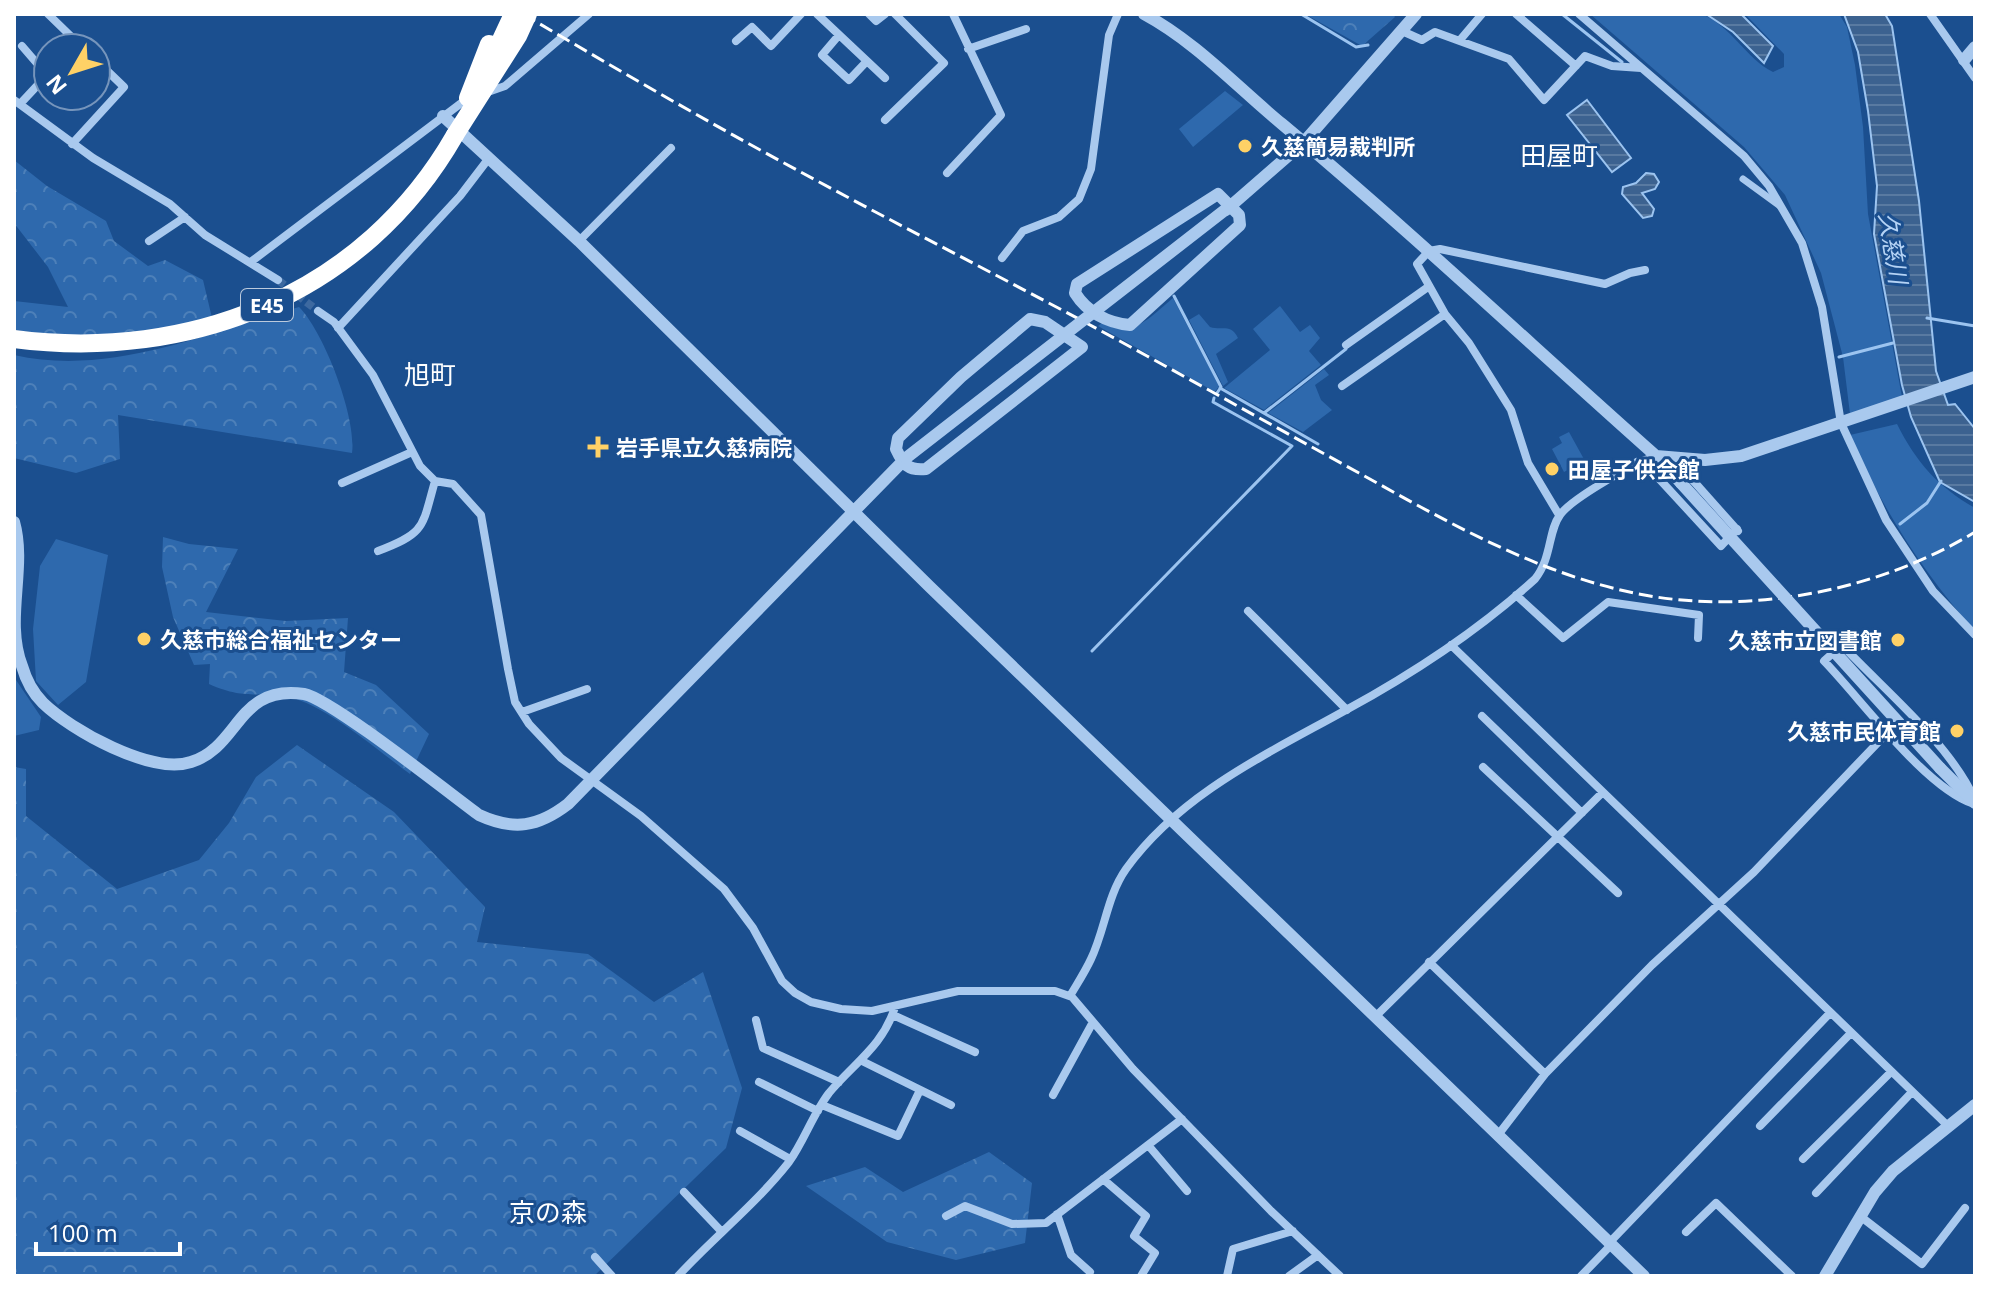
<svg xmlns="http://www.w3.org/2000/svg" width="1989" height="1290" font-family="'Open Sans','Noto Sans JP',sans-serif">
	<defs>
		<pattern id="forest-crowns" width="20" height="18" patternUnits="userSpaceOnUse" patternTransform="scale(2)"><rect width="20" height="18" fill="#2e69ad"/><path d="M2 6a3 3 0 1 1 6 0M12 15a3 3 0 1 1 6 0" fill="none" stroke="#4d80b9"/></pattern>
		<pattern id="water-rules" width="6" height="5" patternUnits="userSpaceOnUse" patternTransform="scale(2)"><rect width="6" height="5" fill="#3c6290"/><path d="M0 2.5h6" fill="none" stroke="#597aa1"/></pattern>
	</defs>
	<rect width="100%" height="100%" fill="#1b4f8f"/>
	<path fill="#2e69ad" d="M1590,14c21,0 97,-5 111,0 30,11 45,45 72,58l11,-5v-13l-39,-40h94l8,13 8,38 8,62 5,87 34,183 -52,17 -7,-57 -22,-84 -36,-78 -41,-48z
		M1225,91l18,14 -50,42 -14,-18z
		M1173,298l46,88 -4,6 -117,-66 4,-3c31,16 48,-6 71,-25z
		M1280,306l20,26 10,-7 10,13 -11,13 12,14 -57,45 -40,-22 46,-38 -17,-21z
		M1199,314l11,13c12,4 21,-4 28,11l-22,16 12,28 -5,4 -34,-66z
		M1324,369l5,6 -14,10 6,15 11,10 -29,22 -35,-19z
		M1897,424c19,38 41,63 78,84v123c-52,-58 -94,-124 -125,-196z
		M1569,432l16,29 -21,11 -12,-23 10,-6 -3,-6z
		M56,539l52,16 -22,127 -28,23 -22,-24 -3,-52 7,-63z
		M14,677l27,40 -2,13 -25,6z"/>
	<path fill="url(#forest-crowns)" d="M1305,14h88l2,3 -33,29z
		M14,160l33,26 59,35 8,20 34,25 17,-6 38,20 9,38 -67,17 -73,2 -58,-7v-29l54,6 -20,-40 -34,-44z
		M299,307c25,25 58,111 53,146l-234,-38 2,44 -44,14 -62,-15v-103c95,22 194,-22 285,-48z
		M163,537l26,7 49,5 -32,63 80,9 62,-3 -4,54 32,13 53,49 -19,40c-30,-22 -87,-71 -122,-77 -33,-6 -43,3 -79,-13l1,-20 -16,1 -21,-48 -11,-50z
		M297,745l97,67 91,95 -8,35 111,12 66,48 49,-30 39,116 -16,60 -132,128h-580v-509l12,2v47l91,73 82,-29 30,-37 27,-46z
		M989,1152l43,31 -7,60 -69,17 -69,-18 -81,-56 59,-19 38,25z"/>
	<path fill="url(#water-rules)" stroke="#9cc4f0" stroke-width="2" d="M1706,14h35l32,32 -9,17 -31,-31z
		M1844,14h41l7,12 27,175 17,170 12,34 7,-1 20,25v73l-35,-20 -29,-65 -9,-32 -28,-151 3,-48 -9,-75 -10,-59z
		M1587,100l44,58 -19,14 -45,-57z
		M1646,173l8,1 5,8 -4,7 -13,4 12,16 -2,7 -9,2 -21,-24 1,-7 13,-4z"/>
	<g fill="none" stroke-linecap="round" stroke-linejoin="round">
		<path stroke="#9cc4f0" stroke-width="3" d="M1301,14l55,33 12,-2
			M1562,14l60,48
			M1174,296l47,91 -4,6
			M1927,318l48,8
			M1839,357l54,-14
			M1220,388l98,56
			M1264,413l82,-64
			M1900,524l27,-21 14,-22
			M1092,651l200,-205 -79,-44 1,-4"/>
		<path stroke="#3d69a0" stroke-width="8" stroke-dasharray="8 4" stroke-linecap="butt" d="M278,280l40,31"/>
		<path stroke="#a9c9ee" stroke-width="7" d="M1743,179l37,27"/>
		<path stroke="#a9c9ee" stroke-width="8" d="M48,14l35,34
			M817,14l68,64
			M869,14l7,7 9,-7
			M1516,14l60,52
			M1579,14l165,142 25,30 33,57 20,64 19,116 45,97 47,71 42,44
			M1930,14l45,64
			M1402,31l20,9 13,-8 74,27 35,41 41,-44 27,10 29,2
			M839,35l-17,20 27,25 18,-19
			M1460,40l22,-26
			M736,41l16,-14 19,19 30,-32
			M22,46l25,29
			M968,49l58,-20
			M96,87l4,3
			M485,93l20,-7 84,-72
			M14,100l79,58 77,46 35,31 73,45
			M20,104l28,-30
			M885,120l59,-57 -49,-49
			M72,144l52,-57 -28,-27
			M947,173l54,-58 -48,-101
			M149,241l36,-24
			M579,241l92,-93
			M1002,258l21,-27 36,-14 20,-18 12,-30 18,-134 9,-21
			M252,261l216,-163
			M318,311l16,11 39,53 47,91 15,15 18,3 28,31 27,154 7,33 14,22 32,34 80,58 83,73 29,39 29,53 13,12 16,9 30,7 31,2 86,-20h97l17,6 61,72 138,142 69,65
			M338,328l122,-132 29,-38
			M1346,345l82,-58
			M1342,386l103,-72
			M1677,457l4,10 57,64
			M1637,462l14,8 70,76 16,-17
			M342,483l70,-31
			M1559,515l-31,-52 -17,-53 -42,-67 -24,-29 -28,-50 12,-13 11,-2 165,35 25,-11 15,-3
			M378,551c48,-18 44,-24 57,-70
			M1516,595l47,43 45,-36 91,13 -1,23
			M1248,611l99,99
			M1451,645l497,481
			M522,712l65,-23
			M1482,716l100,97
			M1483,767l135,126
			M1974,804c-49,-16 -112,-104 -150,-143l18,-16c42,45 107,98 132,153
			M1429,962l116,112
			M1070,996c7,-12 15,-24 21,-37 14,-29 16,-63 35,-90 54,-75 141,-115 220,-159 66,-36 133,-80 189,-131 17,-21 13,-48 25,-64 11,-16 77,-54 96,-59
			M893,1015l82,37
			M1377,1015l226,-223
			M756,1020l7,28 76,34
			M862,1061l89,44
			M759,1082l59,29
			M1053,1095l40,-73
			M822,1105l76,31 22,-46
			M1760,1126l91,-93
			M740,1131l50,28
			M1498,1135l47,-61 107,-109 102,-93 134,-140
			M1148,1145l39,46
			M1803,1159l88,-87
			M1103,1179l43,37 -12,20 21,17 -14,23
			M684,1192l37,39
			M1816,1193l96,-101
			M1057,1214l14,41 19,17
			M946,1216l19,-10 47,18 34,-1 136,-104
			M1860,1216l62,48 43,-56
			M1686,1232l30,-29 76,73
			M1610,1242l220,-229
			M595,1257l17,19
			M678,1276c36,-39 78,-72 111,-114 15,-21 24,-48 40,-69 25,-30 54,-47 66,-86
			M1227,1276l6,-27 60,-18
			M1289,1276l29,-21
			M1581,1276l31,-32"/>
		<path stroke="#a9c9ee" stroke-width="12" d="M1144,14c52,28 93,73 138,110 128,107 249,221 374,332l25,27
			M1964,60l11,-13
			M443,116l136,125 351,346 714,689
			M1218,194l21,21 1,10 -110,100c-23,-2 -43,-13 -55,-32l2,-9z
			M1226,210l78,-68 112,-128
			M1030,319l15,3 37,25 -156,122c-18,2 -23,-5 -30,-20l2,-11 63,-61z
			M1656,456l49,4 36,-4 234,-79
			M14,522c13,46 -10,98 8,144 4,14 11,27 21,37 28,27 108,72 148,59 49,-15 46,-78 113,-68 27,5 145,99 175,121 35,16 59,12 89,-11l338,-346
			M1940,768l35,35
			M1825,1276l50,-84 18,-21 82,-66"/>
		<path stroke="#fff" stroke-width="18" d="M14,339c177,23 350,-45 441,-204"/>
		<path stroke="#fff" stroke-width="3" stroke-dasharray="14 6" stroke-linecap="butt" d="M523,14c90,53 181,106 274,156 116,63 234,122 350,186 71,39 141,78 212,117 94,52 189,107 297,124 107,16 227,-9 319,-65"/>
		<path stroke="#a9c9ee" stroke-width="12" d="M906,458l319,-248
			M1681,483l259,285"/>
		<path stroke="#fff" stroke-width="18" d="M492,59l21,-45
			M468,98l21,-54
			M455,135l63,-99 10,-22"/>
	</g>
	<g fill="#ffd166" stroke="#1b4f8f" stroke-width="3">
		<circle cx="1245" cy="146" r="8"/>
		<path d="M594 435h8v8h8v8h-8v8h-8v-8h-8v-8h8z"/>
		<circle cx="1552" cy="469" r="8"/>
		<circle cx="144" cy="639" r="8"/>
		<circle cx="1898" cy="640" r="8"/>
		<circle cx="1957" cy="731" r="8"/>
	</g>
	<g text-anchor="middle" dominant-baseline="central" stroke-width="6" stroke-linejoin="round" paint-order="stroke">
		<rect fill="#1b4f8f" stroke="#bbcadd" stroke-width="2" x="241" y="289" width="52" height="32" rx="6"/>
		<g font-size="20" font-weight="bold" fill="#fff">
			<text x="267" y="305">E45</text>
		</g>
		<g font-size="22" font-weight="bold" fill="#fff" stroke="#1b4f8f" text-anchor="start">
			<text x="1261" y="146">久慈簡易裁判所</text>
			<text x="616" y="447">岩手県立久慈病院</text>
			<text x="1568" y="469">田屋子供会館</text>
			<text x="160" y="639">久慈市総合福祉センター</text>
			<text x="1882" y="640" text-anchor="end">久慈市立図書館</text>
			<text x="1941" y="731" text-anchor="end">久慈市民体育館</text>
		</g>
		<g font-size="24" font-style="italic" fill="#b5d3f5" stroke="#1b4f8f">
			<text transform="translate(1894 248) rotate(81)">久慈川</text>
		</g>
		<g font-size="26" fill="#fff" stroke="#1b4f8f">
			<text x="1559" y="155">田屋町</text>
			<text x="430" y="374">旭町</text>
			<text x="548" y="1212">京の森</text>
		</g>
	</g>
	<rect width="1989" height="1290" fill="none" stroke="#ffffff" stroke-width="32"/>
	<g transform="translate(72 72) rotate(231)"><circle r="38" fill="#1b4f8f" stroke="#7695bc" stroke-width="2"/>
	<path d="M0-6L14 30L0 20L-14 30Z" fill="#ffd166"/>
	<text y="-12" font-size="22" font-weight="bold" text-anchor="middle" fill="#ffffff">N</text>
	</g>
	<path d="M36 1242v12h144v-12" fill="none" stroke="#ffffff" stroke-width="4"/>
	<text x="48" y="1242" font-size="24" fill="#ffffff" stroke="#1b4f8f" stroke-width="6" paint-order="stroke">100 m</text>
</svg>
